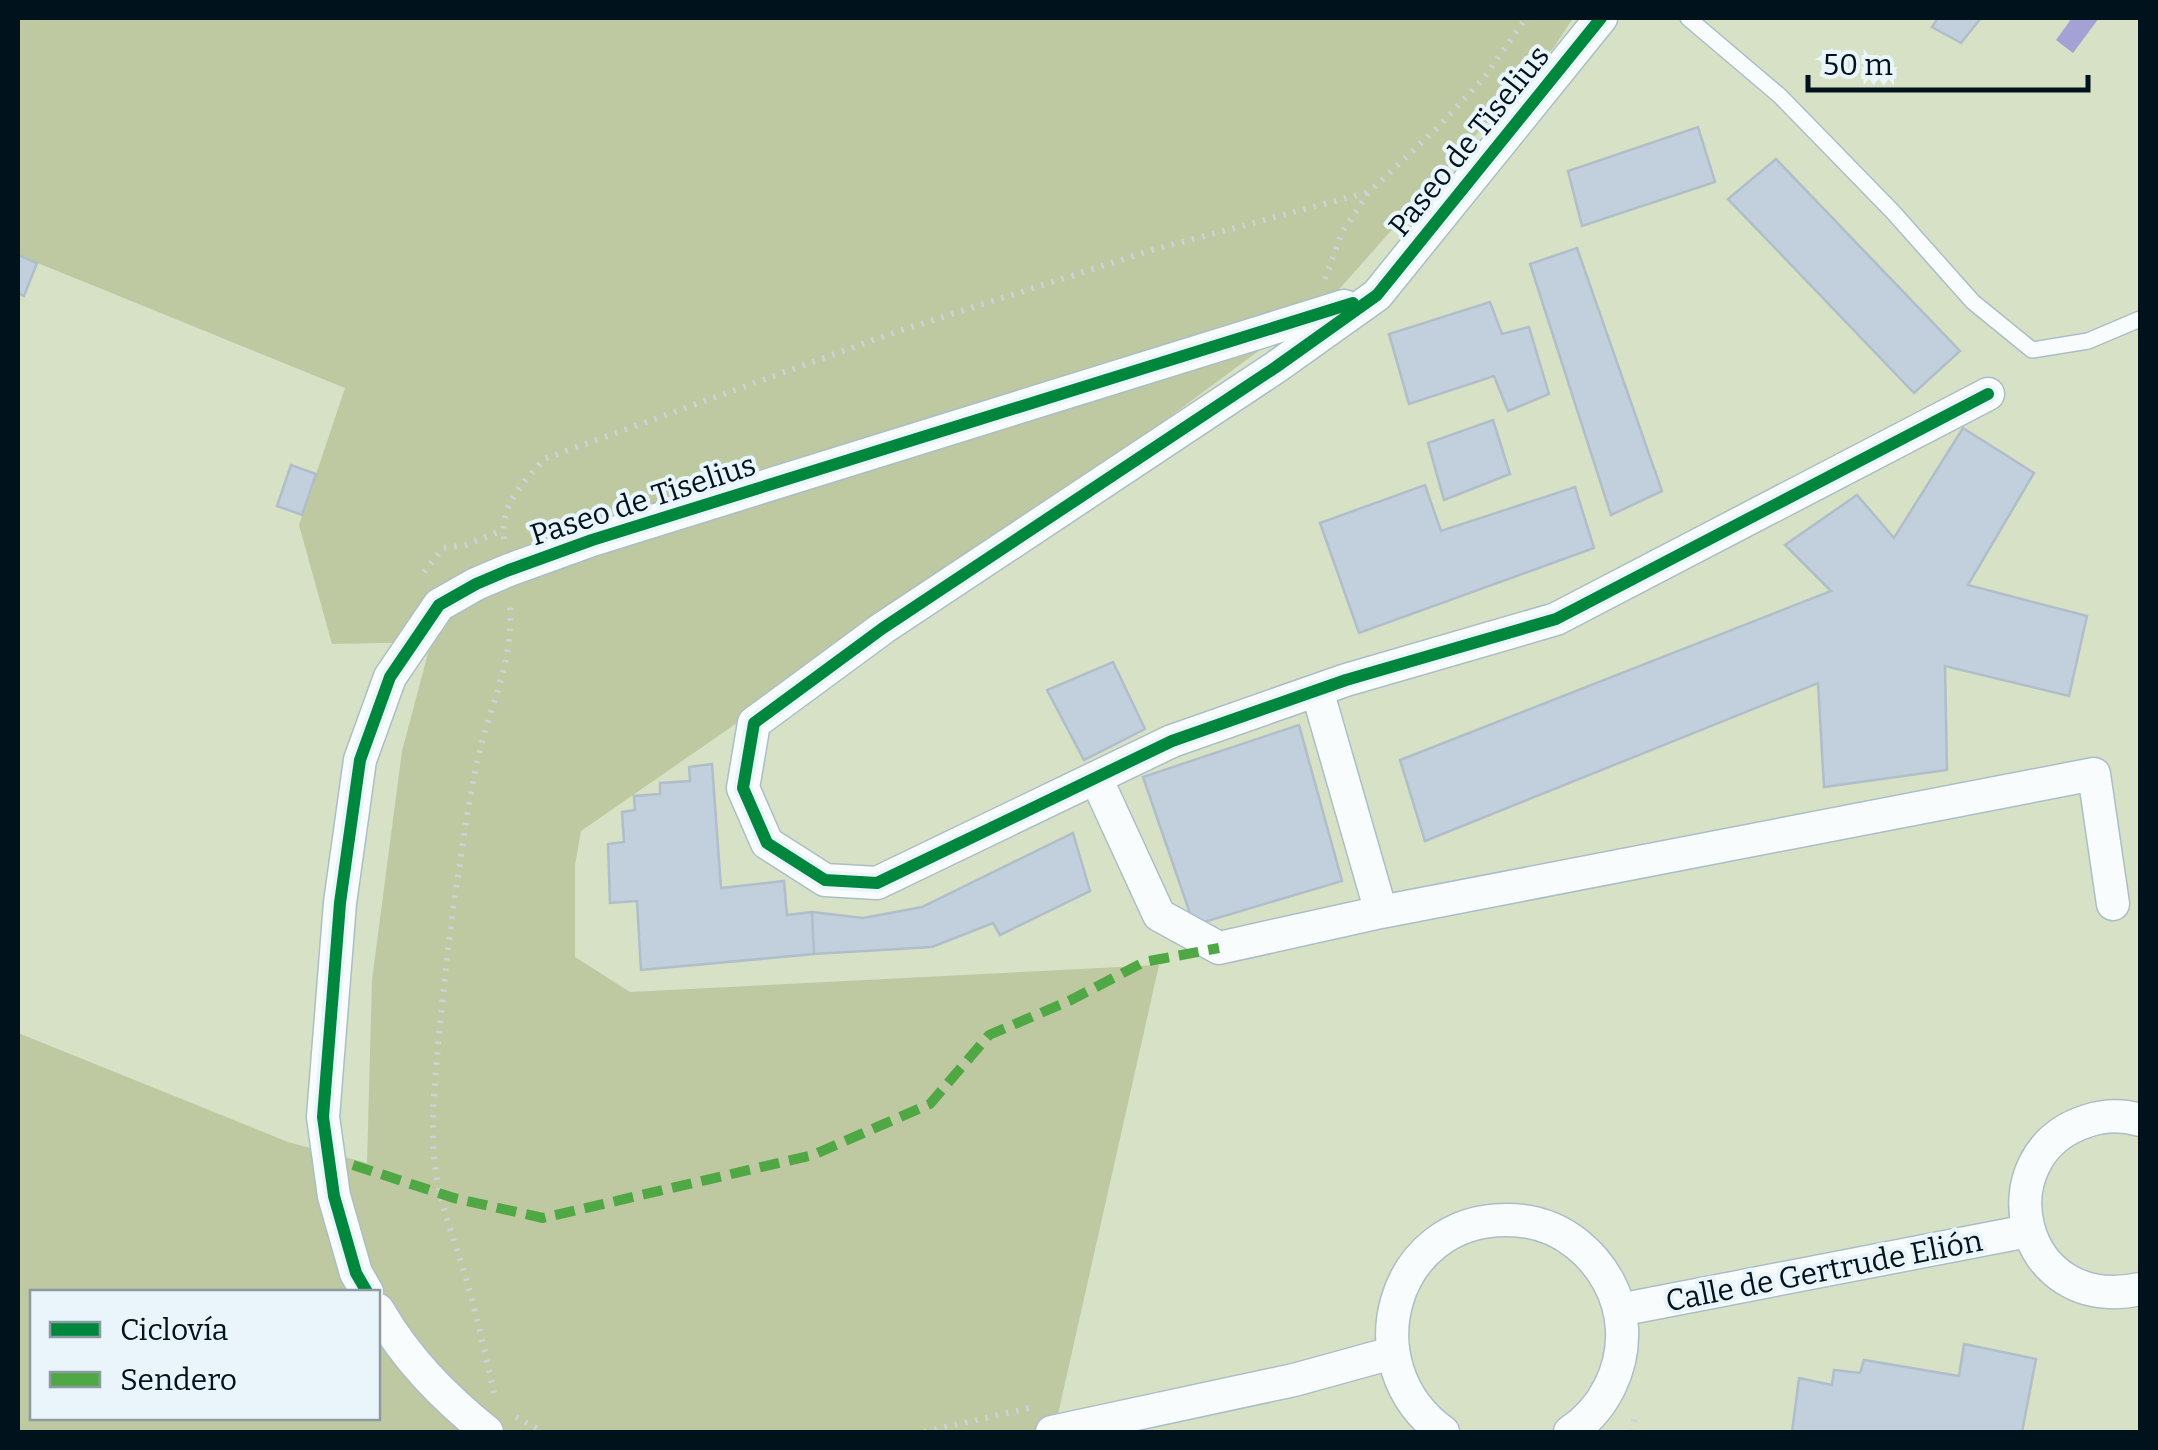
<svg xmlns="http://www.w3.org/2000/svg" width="2158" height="1450" font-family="Bitter,serif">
	<rect width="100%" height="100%" fill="#d6e8f1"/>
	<path fill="#d7e1c6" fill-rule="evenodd" d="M18,18h2122v1414h-2122zM32,1292h346v126h-346z"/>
	<path fill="#bec8a1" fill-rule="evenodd" d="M18,18h1555l-19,29 -220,248 -294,218 -459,318 -6,34v92l55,35 529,-27 -105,467h-1036v-399l270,109 79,21 5,-183 30,-229 29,-109 -99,2 -33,-119 46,-137 -327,-133zM32,1292h346v126h-346z"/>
	<path fill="#a4a1d4" d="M2072,18h27l-26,35 -17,-13z"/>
	<path fill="#c1d0dc" stroke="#b0beca" stroke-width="2.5" d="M1938,18h43l-20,25 -29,-16z
		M1698,127l17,55 -133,44 -14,-55z
		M1776,159l184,192 -46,42 -186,-194z
		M1577,248l85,243 -51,24 -81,-251z
		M18,255l19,8 -13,33 -6,-3z
		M1490,302l12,32 27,-7 20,67 -41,17 -14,-35 -85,28 -20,-70z
		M1493,420l17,54 -66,26 -16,-57z
		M1963,428l71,45 -66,112 119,31 -18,80 -124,-30 2,104 -123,17 -6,-104 -393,158 -25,-81 431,-169 -46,-46 72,-50 37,43z
		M291,465l25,9 -14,41 -25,-9z
		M1425,485l16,46 134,-44 19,61 -235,85 -39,-110z
		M1113,662l32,67 -61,31 -37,-70z
		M1299,725l43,156 -148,44 -51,-148z
		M712,764l9,124 63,-7 3,34 25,-3 2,42 -173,16 -4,-69 -27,2 -2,-59 16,-2 -2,-30 13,-2 -1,-14 26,-2v-11l30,-2 -1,-14z
		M1073,833l17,58 -90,44 -7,-12 -61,24 -118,7 -2,-42 51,6 59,-11z
		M1964,1344l72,15 -14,73h-230l7,-54 33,7 2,-15 26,3 4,-13 95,16z"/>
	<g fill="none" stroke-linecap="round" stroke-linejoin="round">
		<g stroke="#abbec7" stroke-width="18">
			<path id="service" d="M1688,18l92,78 113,116 80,90 59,48 56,-9 52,-22"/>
		</g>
		<g stroke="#abbec7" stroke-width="35">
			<path id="minor" d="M1601,18l-224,277 -101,72 -393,261 -129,95 -11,65 24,55 58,37 52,3 295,-142 174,-61 210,-61 432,-225
				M1317,690l64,222
				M1096,778l63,137 60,33 162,-36 713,-138 19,130
				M2140,1120c-17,-5 -35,-5 -53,1 -104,33 -70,195 53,168
				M367,1292l-11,-19 -22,-77 -11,-79 17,-214 20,-143 30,-83 49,-72 37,-21 33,-14 83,-30 752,-234
				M378,1310c29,50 65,86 109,122
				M1619,1310l409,-79
				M1052,1432l242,-52 98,-27
				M1443,1432c-92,-66 -52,-213 64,-212 25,0 50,8 70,24 26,21 43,51 45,85 2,40 -18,81 -52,103"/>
		</g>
		<path stroke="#ccd2d5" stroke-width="6" stroke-dasharray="2.5 8" stroke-linecap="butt" d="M1325,279l17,-47 27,-40 69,-65 45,-48 43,-61
			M504,539c-5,-33 20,-57 40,-80l346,-125 262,-84 217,-58
			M424,572l19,-24 23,-3 37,-15
			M494,1393c-9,-42 -19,-84 -31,-125 -11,-33 -23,-67 -28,-102 -5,-40 0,-81 3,-121 5,-50 10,-100 17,-150 8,-50 14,-101 26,-149 13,-50 32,-86 29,-140
			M516,1417l27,15
			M924,1432l105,-24
			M1632,1432l3,-18"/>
		<use href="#service" stroke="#f9fcfd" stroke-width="15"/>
		<use href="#minor" stroke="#f9fcfd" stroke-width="32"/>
		<path stroke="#4fa843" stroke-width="10" stroke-dasharray="20 10" stroke-linecap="butt" d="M353,1165l101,33 89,20 270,-63 117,-51 59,-69 80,-34 75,-39 75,-14"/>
		<g stroke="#eaf5fb" stroke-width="19">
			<path id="cycleway" d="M1601,18l-224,277 -101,72 -393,261 -129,95 -11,65 24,55 58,37 52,3 295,-142 174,-61 210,-61 432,-225
				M367,1292l-11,-19 -22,-77 -11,-79 17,-214 20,-143 30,-83 49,-72 37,-21 33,-14 83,-30 761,-237"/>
		</g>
		<use href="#cycleway" stroke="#00873e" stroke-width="12"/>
	</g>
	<g text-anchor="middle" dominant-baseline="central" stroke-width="8" stroke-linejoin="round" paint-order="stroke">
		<g font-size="30" fill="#00121c" stroke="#eaf5fb">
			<text transform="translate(1469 141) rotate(-51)">Paseo de Tiselius</text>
			<text transform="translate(643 500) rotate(-18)">Paseo de Tiselius</text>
			<text transform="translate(1824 1271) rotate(-11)">Calle de Gertrude Elión</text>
		</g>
	</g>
	<rect width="2158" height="1450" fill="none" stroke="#00121c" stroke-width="40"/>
	<rect x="30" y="1290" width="350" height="130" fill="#eaf5fb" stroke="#8c9aa2" stroke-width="2.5"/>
	<rect x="50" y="1322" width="50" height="15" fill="#00873e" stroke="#8c9aa2" stroke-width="2.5"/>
	<text x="120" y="1340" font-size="30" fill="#00121c">Ciclovía</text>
	<rect x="50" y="1372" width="50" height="15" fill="#4fa843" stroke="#8c9aa2" stroke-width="2.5"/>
	<text x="120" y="1390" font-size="30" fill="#00121c">Sendero</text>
	<path d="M1808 75v15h280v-15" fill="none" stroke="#00121c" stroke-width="5"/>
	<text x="1823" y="75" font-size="30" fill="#00121c" stroke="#eaf5fb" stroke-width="8" paint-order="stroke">50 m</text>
</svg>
